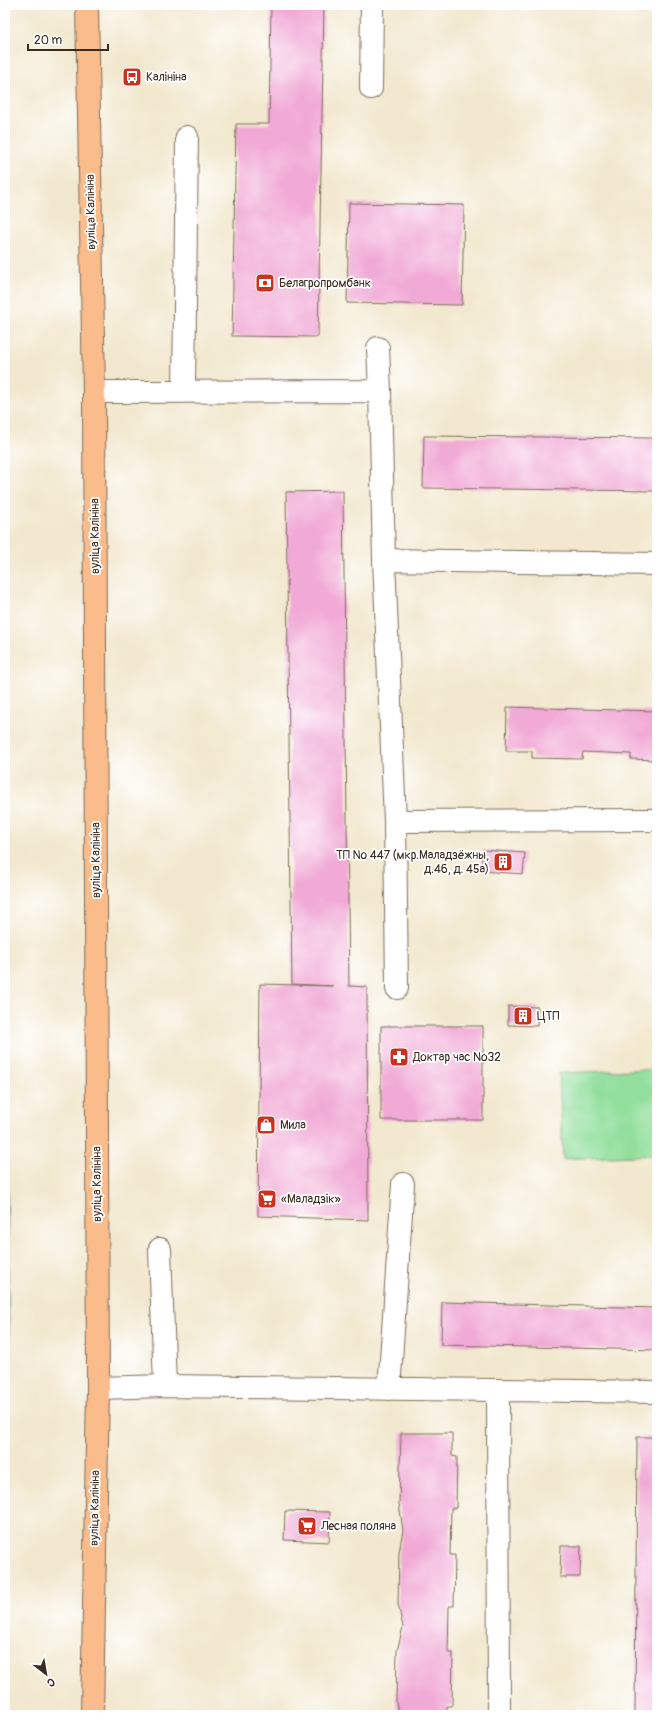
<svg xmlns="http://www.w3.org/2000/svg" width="662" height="1720" font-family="Pangolin,sans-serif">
	<rect width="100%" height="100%" fill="#fff"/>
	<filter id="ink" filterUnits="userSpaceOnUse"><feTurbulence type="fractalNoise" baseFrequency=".025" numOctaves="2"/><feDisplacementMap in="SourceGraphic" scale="8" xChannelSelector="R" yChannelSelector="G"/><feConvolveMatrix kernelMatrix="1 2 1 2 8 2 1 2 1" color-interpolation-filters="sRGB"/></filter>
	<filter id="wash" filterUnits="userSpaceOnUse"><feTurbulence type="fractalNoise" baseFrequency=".012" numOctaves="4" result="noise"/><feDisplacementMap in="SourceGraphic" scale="16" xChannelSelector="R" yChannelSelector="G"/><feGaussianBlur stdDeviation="0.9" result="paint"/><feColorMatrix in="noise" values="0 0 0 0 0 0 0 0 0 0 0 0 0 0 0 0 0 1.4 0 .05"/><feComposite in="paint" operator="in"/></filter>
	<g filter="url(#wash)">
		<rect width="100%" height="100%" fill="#f2e8cf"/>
		<path fill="#92df9d" stroke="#66845e" d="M657,1069v86l-94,4 -4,-86z"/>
		<path fill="#75be84" stroke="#587451" d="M5,1005l4,334 -4,11z"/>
		<g id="blocks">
			<path fill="#f1aad6" d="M271,5h53l-6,332 -86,-1 4,-212h33z
				M349,203l115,2 -2,100 -115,-2z
				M424,436l233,2v53l-234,-3z
				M343,491l6,495 18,1 1,233 -110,-4 2,-232 73,2 -41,-2 -6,-492z
				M507,707l150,4v49l-26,-1v-5l-48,-2 -1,7 -50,-1v-7h-26z
				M483,850l42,3 -2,21 -42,-3z
				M508,1006l30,1 -1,19 -29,-1z
				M381,1026h102v94h-102z
				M442,1302l215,6v42l-216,-5z
				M401,1433h51v23l5,1 -1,51h-5l-1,47h5l-1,51h-5l-1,47h5l-1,53h-5v9h-49l-2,-14 1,-50 6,-24 -5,-23 1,-52 4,-22 -4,-26z
				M637,1437h20v278h-22z
				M285,1511l45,1 -1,30 -45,-2z
				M561,1546h20l-1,31h-20z"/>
		</g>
	</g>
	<g filter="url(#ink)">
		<use href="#blocks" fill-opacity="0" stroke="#7b6c5c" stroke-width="1"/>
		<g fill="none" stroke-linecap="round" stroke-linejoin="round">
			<g stroke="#7b6c5c" stroke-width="24">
				<path id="minor" d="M371,88l1,-83
					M378,348l2,43
					M184,391l3,-254
					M94,392l286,-1 4,169 273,4
					M384,560l11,261 262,-1
					M395,821l2,167
					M160,1249l5,137
					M98,1388l67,-2 492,6
					M389,1389l14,-205
					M498,1391l1,324"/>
			</g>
			<g stroke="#7b6c5c" stroke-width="24">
				<path id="major" d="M87,5l7,387 4,996 -6,327"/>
			</g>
			<use href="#minor" stroke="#fff" stroke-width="22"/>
			<use href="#major" stroke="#fabc8b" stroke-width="22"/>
		</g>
	</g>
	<defs>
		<g id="bus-square" transform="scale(1)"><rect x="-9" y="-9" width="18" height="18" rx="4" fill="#c8321e" stroke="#fff"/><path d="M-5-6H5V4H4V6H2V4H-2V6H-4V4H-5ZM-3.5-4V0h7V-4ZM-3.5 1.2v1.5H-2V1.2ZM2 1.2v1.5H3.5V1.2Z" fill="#fff"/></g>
		<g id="bank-square" transform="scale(1)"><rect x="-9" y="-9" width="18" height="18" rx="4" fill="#c8321e" stroke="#fff"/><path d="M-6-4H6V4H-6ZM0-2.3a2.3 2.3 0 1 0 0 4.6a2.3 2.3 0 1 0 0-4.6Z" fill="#fff"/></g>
		<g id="building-square" transform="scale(1)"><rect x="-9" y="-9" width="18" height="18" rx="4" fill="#c8321e" stroke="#fff"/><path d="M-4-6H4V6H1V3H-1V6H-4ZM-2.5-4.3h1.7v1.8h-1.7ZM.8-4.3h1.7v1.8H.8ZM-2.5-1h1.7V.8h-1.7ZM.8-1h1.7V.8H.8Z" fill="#fff"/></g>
		<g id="pharmacy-square" transform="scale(1)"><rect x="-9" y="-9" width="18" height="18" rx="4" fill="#c8321e" stroke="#fff"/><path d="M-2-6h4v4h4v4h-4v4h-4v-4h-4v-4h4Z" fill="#fff"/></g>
		<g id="shop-square" transform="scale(1)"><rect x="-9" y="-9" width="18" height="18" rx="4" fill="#c8321e" stroke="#fff"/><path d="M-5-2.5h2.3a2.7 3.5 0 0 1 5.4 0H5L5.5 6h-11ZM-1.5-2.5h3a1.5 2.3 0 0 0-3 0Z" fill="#fff"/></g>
		<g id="supermarket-square" transform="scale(1)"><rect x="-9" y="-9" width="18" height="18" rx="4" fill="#c8321e" stroke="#fff"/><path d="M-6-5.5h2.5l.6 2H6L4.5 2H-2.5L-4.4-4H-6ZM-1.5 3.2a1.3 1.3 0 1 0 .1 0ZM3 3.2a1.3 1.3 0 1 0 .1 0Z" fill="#fff"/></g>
	</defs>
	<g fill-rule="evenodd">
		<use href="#bus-square" x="132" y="77"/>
		<use href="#bank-square" x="265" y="283"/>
		<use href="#building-square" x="503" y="862"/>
		<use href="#building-square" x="523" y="1016"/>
		<use href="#pharmacy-square" x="399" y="1057"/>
		<use href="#shop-square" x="266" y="1125"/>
		<use href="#supermarket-square" x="267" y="1199"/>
		<use href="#supermarket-square" x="307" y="1526"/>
	</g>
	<g text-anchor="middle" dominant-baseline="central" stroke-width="3.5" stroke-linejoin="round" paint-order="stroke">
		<g font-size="12" fill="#3b2a1e" stroke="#fff" text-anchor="start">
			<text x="146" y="77">Калініна</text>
			<text x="279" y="283">Белагропромбанк</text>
			<text x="489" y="855" text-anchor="end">ТП № 447 (мкр.Маладзёжны,<tspan x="489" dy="14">д.46, д. 45а)</tspan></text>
			<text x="537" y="1016">ЦТП</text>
			<text x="413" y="1057">Доктар час №32</text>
			<text x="280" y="1125">Мила</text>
			<text x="281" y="1199">«Маладзік»</text>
			<text x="321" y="1526">Лесная поляна</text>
		</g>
		<g font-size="12" fill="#3b2a1e" stroke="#fff">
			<text transform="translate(91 212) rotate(-91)">вуліца Калініна</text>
			<text transform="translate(95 536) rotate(-90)">вуліца Калініна</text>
			<text transform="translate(96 860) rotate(-90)">вуліца Калініна</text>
			<text transform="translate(97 1184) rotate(-90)">вуліца Калініна</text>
			<text transform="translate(95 1508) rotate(-89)">вуліца Калініна</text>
		</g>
	</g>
	<rect width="662" height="1720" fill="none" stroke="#fff" stroke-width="20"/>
	<g transform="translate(46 1674) rotate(149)" stroke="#ffffff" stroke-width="3" paint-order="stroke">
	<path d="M0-3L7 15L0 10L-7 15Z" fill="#3b2a1e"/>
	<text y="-6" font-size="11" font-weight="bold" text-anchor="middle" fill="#3b2a1e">С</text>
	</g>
	<path d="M28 44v6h80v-6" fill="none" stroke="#3b2a1e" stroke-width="2"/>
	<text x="34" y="44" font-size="12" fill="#3b2a1e" stroke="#ffffff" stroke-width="3" paint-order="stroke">20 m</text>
</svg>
